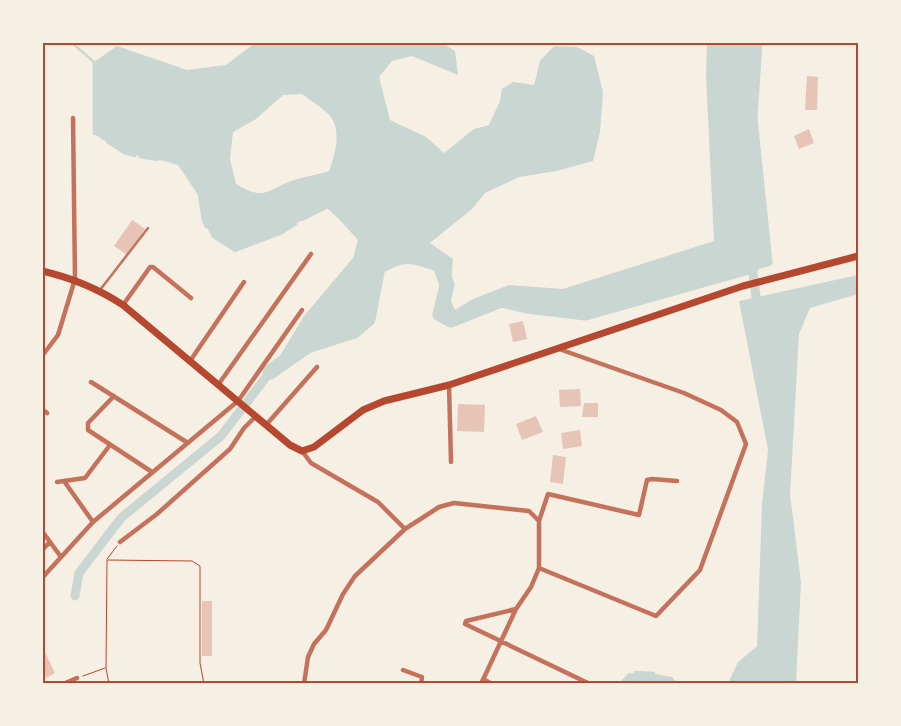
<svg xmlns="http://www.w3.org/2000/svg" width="901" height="726" font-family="'Source Sans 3',sans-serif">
	<rect width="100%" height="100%" fill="#f6efe4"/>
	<path fill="#c9d6d2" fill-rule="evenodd" d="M255,43h187l13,8 3,24 -46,-19 -20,5 -13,16 11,43 36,17 18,16 30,-24 15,-4 11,-24 2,-12 11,-7 21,3 6,-24 14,-15 23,1 17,9 9,36 -3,40 -7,29 -37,10 -37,6 -34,16 -13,16 -42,34 23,16 -3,39 5,12 18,-11 36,-14 54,4 151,-48 -8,-166 1,-32h51l-5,76 15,143 -183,51 -58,-7 -26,-6 -50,20 -11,-6 7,-29 -7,-20c-26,-10 -37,-13 -62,2l-10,52 -14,12 -47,15 -37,26 34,-56 49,-58 5,-18 -30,-33 -17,7 -29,19 -47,18 -23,-14 -9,-16 -4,-27 -20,-30 -55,-11 -30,-19v-72l23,-16 70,24 39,-5zM302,94c9,7 20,13 28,22 12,14 5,40 -1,55 -11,4 -23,5 -35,9 -27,9 -28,22 -58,4l-6,-25 3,-27 23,-13 27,-24z
		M858,275v19l-48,14 -11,26 -9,160 11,88 -5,101h-67l10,-20 18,-15 5,-144 6,-54 -29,-149z
		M639,671l33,6 5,6h-57l7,-8z"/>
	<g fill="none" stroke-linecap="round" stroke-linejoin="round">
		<path stroke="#c9d6d2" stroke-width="2.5" d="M71,42l23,20v72
			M107,142l17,11 11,3
			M140,157l17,3
			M172,162l7,2 20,30 4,27 3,6
			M302,220l26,-13 20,19
			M212,236l23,15 47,-18 14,-9
			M635,672l19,1
			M620,684l10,-10
			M729,684l10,-21 18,-15"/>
		<path stroke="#c9d6d2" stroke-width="9" d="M758,42l-5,77 15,143 -16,4 4,31 6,10
			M75,596l4,-23 42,-55 100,-82 49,-64"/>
		<path stroke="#c9d6d2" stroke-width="15" d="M270,372l37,-26 47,-15 14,-12 10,-52c26,-15 35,-12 62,-2l7,20 -7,29 11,6 50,-20 26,6 58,7 167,-47"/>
	</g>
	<path fill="#e6c5b7" d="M807,76l11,1 -1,33h-12z
		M809,129l5,14 -15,6 -5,-13z
		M132,220l13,9 -18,26 -13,-9z
		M523,321l4,18 -14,3 -4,-18z
		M580,389l1,17 -21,1 -1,-17z
		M584,403h14v14h-16z
		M458,404l27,1 -1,27 -27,-1z
		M536,416l7,16 -21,8 -6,-16z
		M580,430l2,16 -19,3 -2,-16z
		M553,455l13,2 -3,27 -13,-2z
		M202,601h10v55h-10z
		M42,646l13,27 -9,5 -4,-9z"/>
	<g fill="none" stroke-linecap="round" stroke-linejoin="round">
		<path stroke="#b5482f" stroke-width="1" d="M107,559l10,-13
			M83,676l22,-8
			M109,684l-3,-16 1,-108 85,1 8,5v97l4,21"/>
		<path stroke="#c5725c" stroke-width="2.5" d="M100,290l48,-62"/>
		<path stroke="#c5725c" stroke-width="4.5" d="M123,305l27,-38h3l38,31
			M42,356l16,-21 17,-56 -2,-161
			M190,361l54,-79
			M91,382l97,61
			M218,385l93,-131
			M449,385l2,77
			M114,396l-26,27v7l64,42
			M42,409l5,4
			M266,425l51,-58
			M302,451l9,12 67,39 27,27
			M64,481l29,41
			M57,482l28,-4 25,-33
			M539,521l9,-27 91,21 8,-35 5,-1 25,2
			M42,531l19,26
			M120,542l37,-28 73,-65 14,-21 12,-12
			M42,550l7,-7
			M539,568l117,48 44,-46 46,-126 -9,-22 -16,-12 -37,-17 -125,-44
			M42,578l51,-56 145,-121 64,-91
			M516,609l-50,12 -1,3 125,60
			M403,670l19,7 -1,7
			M483,679l9,5
			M63,684l14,-6
			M304,684l4,-27 6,-13 12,-14 17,-36 12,-18 50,-47 34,-22 15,-4 75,8 10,10v47l-8,19 -15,22 -35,75"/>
		<path stroke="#b5482f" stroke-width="7" d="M42,271c31,7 55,17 81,34l167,140 12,6 12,-4 49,-37 21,-9 65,-16 294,-99 115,-30"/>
	</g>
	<rect width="901" height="726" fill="none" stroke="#f6efe4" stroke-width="88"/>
	<rect x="44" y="44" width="813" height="638" fill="none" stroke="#b5482f" stroke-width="2"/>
</svg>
